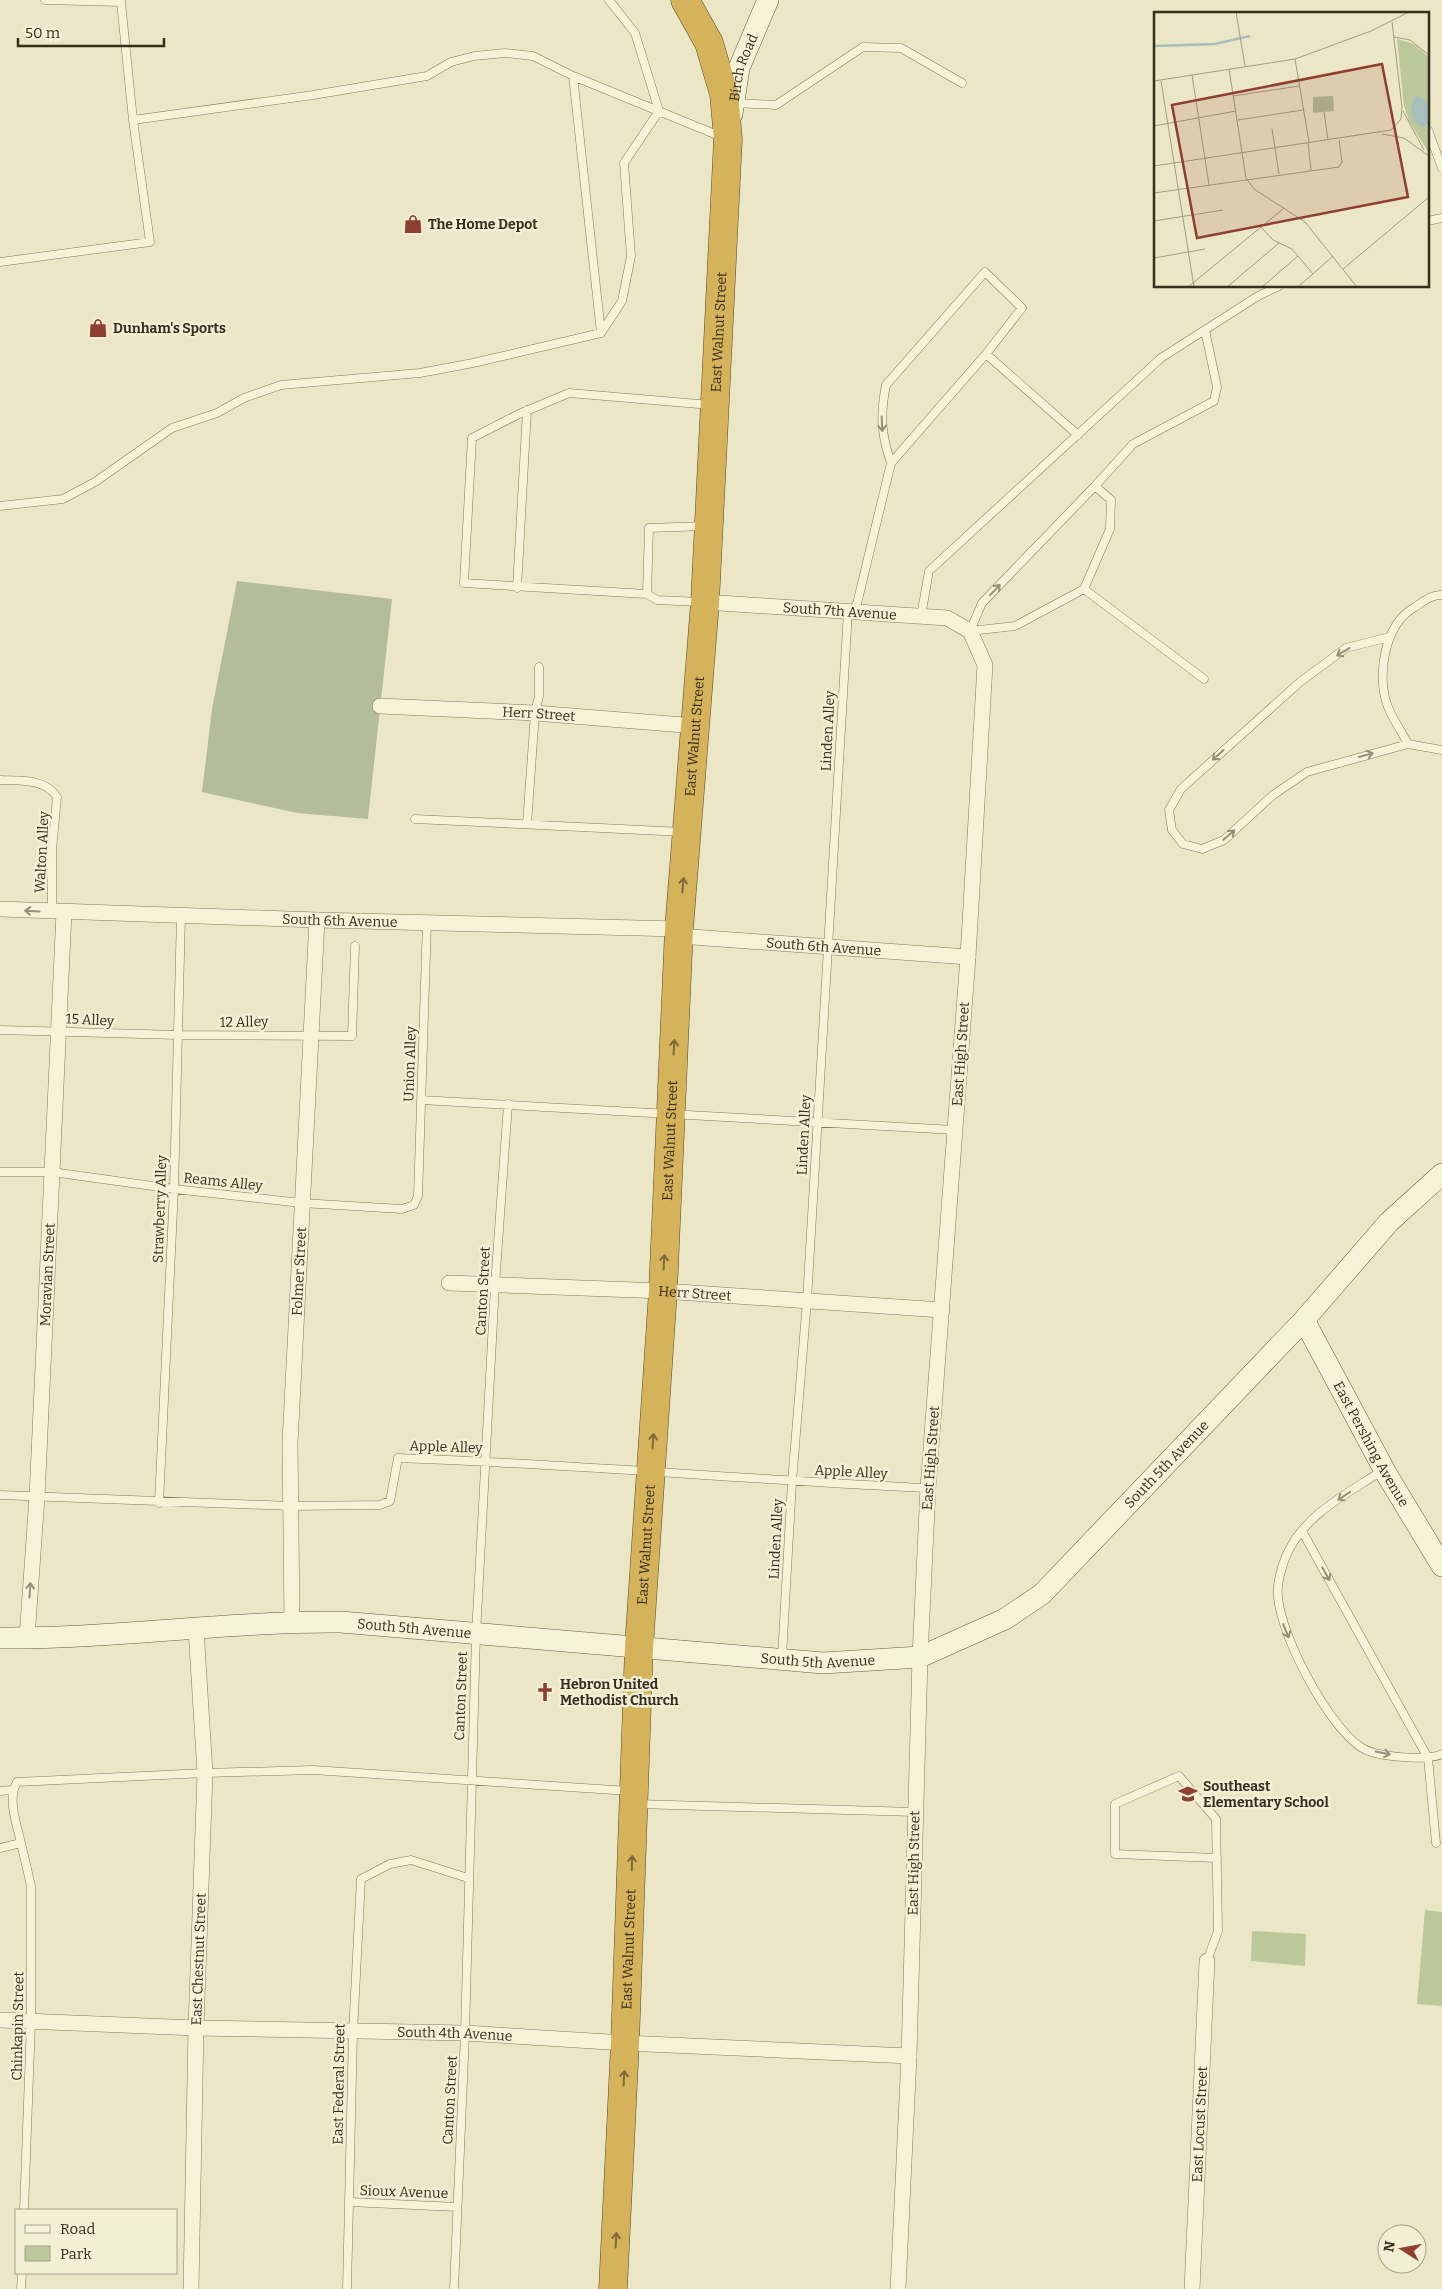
<svg xmlns="http://www.w3.org/2000/svg" width="1442" height="2289" font-family="Bitter,serif">
	<rect width="100%" height="100%" fill="#ebe6c5"/>
	<path fill="#bbc899" d="M1425,1910l17,2v94l-25,-2z
		M1252,1931l54,3 -1,32 -54,-5z"/>
	<path fill="#b3be98" d="M237,581l155,18 -24,220 -71,-6 -95,-21 10,-83z"/>
	<g fill="none" stroke-linecap="round" stroke-linejoin="round">
		<g stroke="#85785c" stroke-width="9">
			<path id="lane" d="M45,0l76,2 12,118
				M573,76l149,61
				M736,103l40,2 87,-58 38,1 61,35
				M1428,130l14,38
				M1428,221l14,-3
				M0,262l150,-20 -17,-122 180,-25 114,-19 24,-14 23,-6 31,-3 28,3 40,20 28,257 -128,30 -53,10 -139,12 -37,13 -27,15 -45,15 -77,54 -32,17 -63,7
				M601,333l21,-32 9,-45 -7,-93 35,-52 -24,-78 -26,-33
				M891,463c-10,-29 -11,-48 -5,-78l99,-113 37,36 -36,46
				M1095,486l-113,117 -12,28 45,-5 69,-37 26,-60 1,-29 -16,-14 38,-42 81,-43 3,-14 -12,-57
				M517,588l10,-178
				M1084,589l120,90
				M647,594l-183,-11 8,-145 47,-24 50,-21 142,12
				M700,602l-43,-2 -10,-6 2,-66 56,-2
				M855,612l36,-149 95,-109 92,81
				M921,616l8,-45 232,-213 97,-62 21,-10
				M1389,637l-43,11 -46,34 -119,107 -12,21 3,20 11,14 19,5 22,-9 49,-45 34,-23 101,-28 34,6
				M1408,744c-6,-12 -15,-24 -20,-37 -12,-30 -4,-83 27,-100 8,-5 17,-13 27,-12
				M0,780c21,1 44,-2 57,17l-5,53v62
				M415,819l268,13
				M527,824l8,-111 4,-17v-29
				M0,1030l178,5 174,1 3,-90
				M421,1100l534,30
				M0,1172h52l122,17 128,14 100,6 12,-4 4,-9 9,-273
				M1383,1470c-34,23 -75,42 -94,80 -5,9 -10,26 -11,36 -5,39 52,145 86,163 15,8 63,12 78,5
				M0,1495l291,11 89,-1 10,-4 8,-43c177,6 353,22 530,30
				M159,1503l15,-314 7,-273
				M1302,1531l126,227 8,85
				M782,1657l10,-175 15,-182 41,-689
				M0,1791l12,-1
				M637,1804l278,8
				M21,1843l10,43v136l-7,188
				M0,1848l21,-5c-4,-18 -14,-44 -4,-61l188,-9 108,-3 316,21
				M1207,1961l11,-30 -2,-112 -37,-43 -64,28v50l102,4
				M349,2202l108,5
				M21,2289l1,-16
				M347,2289l6,-257 8,-153 29,-15 21,-4 57,18
				M454,2289l11,-256 11,-399 19,-349 13,-181"/>
		</g>
		<g stroke="#85785c" stroke-width="16">
			<g id="street">
				<path id="s1" d="M705,602l242,16 23,13 15,34 -17,292 -40,531 -8,169 -11,399 -11,233"/>
				<path id="s2" d="M380,706l155,7 161,13"/>
				<path id="s3" d="M0,909l317,11 362,9"/>
				<path id="s4" d="M679,936l289,21"/>
				<path id="s5" d="M449,1283l214,8 279,19"/>
				<path id="s6" d="M292,1621l-2,-178 27,-523"/>
				<path id="s7" d="M27,1638l10,-141 27,-585"/>
				<path id="s8" d="M0,2020l196,8 269,5 160,10 284,13"/>
				<path id="s9" d="M191,2289l5,-261 9,-255 -9,-144"/>
				<path id="s10" d="M1192,2289l15,-328"/>
			</g>
		</g>
		<g stroke="#66593f" stroke-width="22">
			<g id="secondary">
				<path id="s11" d="M732,114l7,-46 29,-68"/>
				<path id="s12" d="M1304,1320l83,155 55,91"/>
				<path id="s13" d="M0,1638c114,1 227,-17 341,-16l482,41 97,-6 85,-38 37,-25 262,-274 85,-98 53,-48"/>
			</g>
		</g>
		<g stroke="#534630" stroke-width="29">
			<g id="highway">
				<path id="s14" d="M613,2289l12,-246 14,-396 24,-356 16,-362 26,-327 23,-463 -4,-45 -15,-51 -24,-43"/>
			</g>
		</g>
		<use href="#lane" stroke="#f6f2d7" stroke-width="8"/>
		<use href="#street" stroke="#f6f2d7" stroke-width="15"/>
		<use href="#secondary" stroke="#f6f2d7" stroke-width="21"/>
		<use href="#highway" stroke="#d5b35b" stroke-width="28"/>
	</g>
	<defs><path id="oneway-shaft" d="M-6 0H5M1.5-3L5.5 0L1.5 3" fill="none" stroke-width="1.6" stroke-linecap="round" stroke-linejoin="round" transform="scale(1.25)"/></defs>
	<g stroke="#96907b">
		<use href="#oneway-shaft" transform="translate(882 424) rotate(87)"/>
		<use href="#oneway-shaft" transform="translate(995 590) rotate(-46)"/>
		<use href="#oneway-shaft" transform="translate(1343 652) rotate(149)"/>
		<use href="#oneway-shaft" transform="translate(1218 755) rotate(138)"/>
		<use href="#oneway-shaft" transform="translate(1366 755) rotate(-15)"/>
		<use href="#oneway-shaft" transform="translate(1229 835) rotate(-40)"/>
		<use href="#oneway-shaft" transform="translate(32 911) rotate(-177)"/>
		<use href="#oneway-shaft" transform="translate(1344 1496) rotate(146)"/>
		<use href="#oneway-shaft" transform="translate(1326 1574) rotate(61)"/>
		<use href="#oneway-shaft" transform="translate(30 1590) rotate(-86)"/>
		<use href="#oneway-shaft" transform="translate(1286 1631) rotate(67)"/>
		<use href="#oneway-shaft" transform="translate(1383 1753) rotate(11)"/>
	</g>
	<g stroke="#7e6a3a">
		<use href="#oneway-shaft" transform="translate(683 885) rotate(-85)"/>
		<use href="#oneway-shaft" transform="translate(674 1047) rotate(-87)"/>
		<use href="#oneway-shaft" transform="translate(664 1262) rotate(-87)"/>
		<use href="#oneway-shaft" transform="translate(653 1441) rotate(-86)"/>
		<use href="#oneway-shaft" transform="translate(632 1863) rotate(-88)"/>
		<use href="#oneway-shaft" transform="translate(624 2078) rotate(-87)"/>
		<use href="#oneway-shaft" transform="translate(616 2240) rotate(-87)"/>
	</g>
	<defs>
		<g id="shop-bare" transform="scale(1.5)"><path d="M-5-2.5h2.3a2.7 3.5 0 0 1 5.4 0H5L5.5 6h-11ZM-1.5-2.5h3a1.5 2.3 0 0 0-3 0Z" fill="#8f3f30" stroke="#f3efd4" stroke-width="2.5" paint-order="stroke"/></g>
		<g id="church-bare" transform="scale(1.5)"><path d="M-1.2-6h2.4v3.5h3.3v2.4h-3.3V6h-2.4V-.1h-3.3v-2.4h3.3Z" fill="#8f3f30" stroke="#f3efd4" stroke-width="2.5" paint-order="stroke"/></g>
		<g id="school-bare" transform="scale(1.5)"><path d="M0-5L7-2L0 1L-7-2ZM-4 1L0 2.5L4 1V4Q0 6-4 4Z" fill="#8f3f30" stroke="#f3efd4" stroke-width="2.5" paint-order="stroke"/></g>
	</defs>
	<g fill-rule="evenodd">
		<use href="#shop-bare" x="413" y="224"/>
		<use href="#shop-bare" x="98" y="328"/>
		<use href="#church-bare" x="545" y="1692"/>
		<use href="#school-bare" x="1188" y="1794"/>
	</g>
	<g text-anchor="middle" dominant-baseline="central" stroke-width="5" stroke-linejoin="round" paint-order="stroke">
		<g font-size="14" fill="#362e1f" stroke="#f3efd4">
			<text stroke="none"><textPath href="#s11" startOffset="48">Birch Road</textPath></text>
			<text stroke="none"><textPath href="#s14" startOffset="1960">East Walnut Street</textPath></text>
			<text stroke="none"><textPath href="#s1" startOffset="135">South 7th Avenue</textPath></text>
			<text stroke="none"><textPath href="#s2" startOffset="159">Herr Street</textPath></text>
			<text transform="translate(828 731) rotate(-87)">Linden Alley</text>
			<text stroke="none"><textPath href="#s14" startOffset="1555">East Walnut Street</textPath></text>
			<text transform="translate(42 852) rotate(-87)">Walton Alley</text>
			<text stroke="none"><textPath href="#s3" startOffset="340">South 6th Avenue</textPath></text>
			<text stroke="none"><textPath href="#s4" startOffset="145">South 6th Avenue</textPath></text>
			<text transform="translate(90 1020) rotate(3)">15 Alley</text>
			<text transform="translate(244 1022) rotate(-1)">12 Alley</text>
			<text transform="translate(961 1054) rotate(-86)">East High Street</text>
			<text transform="translate(410 1064) rotate(-88)">Union Alley</text>
			<text transform="translate(804 1135) rotate(-87)">Linden Alley</text>
			<text stroke="none"><textPath href="#s14" startOffset="1150">East Walnut Street</textPath></text>
			<text transform="translate(223 1182) rotate(6)">Reams Alley</text>
			<text transform="translate(160 1209) rotate(-88)">Strawberry Alley</text>
			<text stroke="none"><textPath href="#s6" startOffset="350">Folmer Street</textPath></text>
			<text stroke="none"><textPath href="#s7" startOffset="364">Moravian Street</textPath></text>
			<text transform="translate(483 1291) rotate(-87)">Canton Street</text>
			<text stroke="none"><textPath href="#s5" startOffset="246">Herr Street</textPath></text>
			<text stroke="none"><textPath href="#s12" startOffset="141">East Pershing Avenue</textPath></text>
			<text transform="translate(446 1447) rotate(2)">Apple Alley</text>
			<text transform="translate(931 1458) rotate(-86)">East High Street</text>
			<text stroke="none"><textPath href="#s13" startOffset="1240">South 5th Avenue</textPath></text>
			<text transform="translate(851 1472) rotate(3)">Apple Alley</text>
			<text transform="translate(776 1539) rotate(-87)">Linden Alley</text>
			<text stroke="none"><textPath href="#s14" startOffset="745">East Walnut Street</textPath></text>
			<text stroke="none"><textPath href="#s13" startOffset="415">South 5th Avenue</textPath></text>
			<text stroke="none"><textPath href="#s13" startOffset="820">South 5th Avenue</textPath></text>
			<text transform="translate(461 1696) rotate(-88)">Canton Street</text>
			<text transform="translate(914 1863) rotate(-89)">East High Street</text>
			<text stroke="none"><textPath href="#s14" startOffset="340">East Walnut Street</textPath></text>
			<text stroke="none"><textPath href="#s9" startOffset="330">East Chestnut Street</textPath></text>
			<text transform="translate(18 2026) rotate(-89)">Chinkapin Street</text>
			<text stroke="none"><textPath href="#s8" startOffset="455">South 4th Avenue</textPath></text>
			<text transform="translate(339 2084) rotate(-89)">East Federal Street</text>
			<text transform="translate(450 2100) rotate(-87)">Canton Street</text>
			<text stroke="none"><textPath href="#s10" startOffset="165">East Locust Street</textPath></text>
			<text transform="translate(404 2192) rotate(2)">Sioux Avenue</text>
		</g>
		<g font-size="14" font-weight="bold" fill="#362e1f" stroke="#f3efd4" text-anchor="start">
			<text x="428" y="224">The Home Depot</text>
			<text x="113" y="328">Dunham's Sports</text>
			<text x="560" y="1684">Hebron United<tspan x="560" dy="16">Methodist Church</tspan></text>
			<text x="1203" y="1786">Southeast<tspan x="1203" dy="16">Elementary School</tspan></text>
		</g>
	</g>
	<g transform="translate(1154 12)">
		<rect width="275" height="275" fill="#ebe6c5"/>
		<path d="M243,27l17,5 15,13v96l-20,-32 -5,-15z" fill="#bbc899"/>
		<path d="M179,84l1,15 -21,2v-16z" fill="#b3be98"/>
		<path d="M265,84l10,8v20l-7,3 -9,-7 -2,-13 4,-10z" fill="#a6bfbb"/>
		<path fill="none" stroke="#a6bfbb" stroke-width="2.5" d="M0,34l61,-2 35,-8"/>
		<path fill="none" stroke="#a39c83" stroke-width="1" d="M82,0l9,54M240,25l16,3 19,15M141,47l14,83M75,57l17,109 8,11 51,33 52,65M38,63l17,110M0,69l141,-22 76,-28 38,-19M7,69l33,206M79,84l66,-10M249,99l21,39M170,100l4,28M84,108l65,-10M0,114l82,-15M118,117l7,45M228,122l22,4 25,18M154,131l3,27M0,154l237,-36 10,-11 1,-12 -10,-85M0,181l185,-26 3,-5 -3,-22M0,209l69,-11M107,215l12,13 19,9 21,25M0,246l51,-9M189,257l86,-72M34,275l95,-78M73,275l52,-44M108,275l36,-31M144,275l35,-31"/>
		<path fill="#8f3f30" fill-opacity="0.15" stroke="#8f3f30" stroke-width="2.5" d="M228,52l26,133 -211,41 -25,-133z"/>
		<rect width="275" height="275" fill="none" stroke="#362e1f" stroke-width="2.5"/>
	</g>
	<rect x="15" y="2209" width="162" height="65" fill="#f3efd4" stroke="#a7a28c"/>
	<rect x="25" y="2225" width="25" height="8" fill="#f6f2d7" stroke="#a7a28c"/>
	<text x="60" y="2234" font-size="15" fill="#362e1f">Road</text>
	<rect x="25" y="2246" width="25" height="15" fill="#bbc899" stroke="#a7a28c"/>
	<text x="60" y="2259" font-size="15" fill="#362e1f">Park</text>
	<g transform="translate(1402 2249) rotate(281)"><circle r="24" fill="#f3efd4" stroke="#a7a28c"/>
	<path d="M0-4L9 19L0 12L-9 19Z" fill="#8f3f30"/>
	<text y="-8" font-size="14" font-weight="bold" text-anchor="middle" fill="#362e1f">N</text>
	</g>
	<path d="M18 38v8h146v-8" fill="none" stroke="#362e1f" stroke-width="2.5"/>
	<text x="25" y="38" font-size="15" fill="#362e1f" stroke="#f3efd4" stroke-width="4" paint-order="stroke">50 m</text>
</svg>
